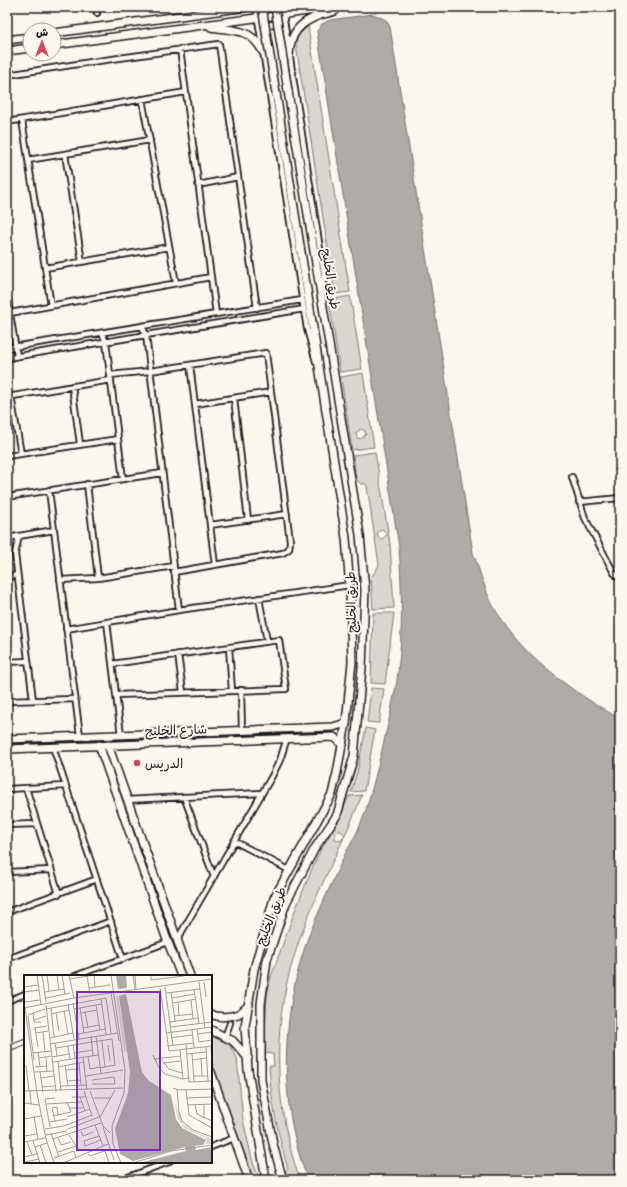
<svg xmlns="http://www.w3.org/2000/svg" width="627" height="1187" font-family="Itim,'Playpen Sans Arabic',sans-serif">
	<rect width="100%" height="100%" fill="#fbf7ec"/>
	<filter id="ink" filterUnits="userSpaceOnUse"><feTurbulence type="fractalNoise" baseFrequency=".025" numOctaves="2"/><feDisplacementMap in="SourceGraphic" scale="8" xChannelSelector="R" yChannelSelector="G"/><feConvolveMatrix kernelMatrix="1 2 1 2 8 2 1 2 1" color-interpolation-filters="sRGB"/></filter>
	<g filter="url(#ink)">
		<path fill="#dad7ce" stroke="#7b7a75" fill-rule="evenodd" d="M308,26l42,266 -15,2 -40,-255z
			M350,296l12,73 -22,3 -11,-72z
			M363,373l11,74 -22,3 -11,-73zM361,429l4,2 1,3 -5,5 -4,-1 -1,-5z
			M375,452l15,92 4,64 -21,1 -2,-31 8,-13 -12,-79 -3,-3 -2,2 -6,-6 -3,-24zM382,529l4,3 1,3 -5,4 -3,-1 -2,-5z
			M373,613h21l-9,71 -14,-1z
			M371,688l13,1 -5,34 -12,-1z
			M366,728l9,2 -11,61 -13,1 6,-20z
			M362,795c-21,55 -53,108 -69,165 -22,71 -18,150 7,220h-10l-5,-9 3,-2c-10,-34 -17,-68 -19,-103h5l-1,-12 -9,-1 3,-58 4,-18 23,-64 23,-56 23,-40 9,-21zM338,831h3l4,4 -4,6 -6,-2v-5z
			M211,1036l18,8 8,14 6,62 10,43 7,17h-7l-6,-15 2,-1 -11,-26 -27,-79z"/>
		<path fill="#afaca5" stroke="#74726e" d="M373,14l13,6 4,7 83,526c6,16 11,33 18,49 28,54 78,87 129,117v461h-312c-31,-77 -27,-168 1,-245 11,-27 24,-54 36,-81 7,-12 14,-25 19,-38 11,-35 19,-70 27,-105 2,-13 6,-26 7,-39 5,-42 4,-83 1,-125l-82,-516 5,-7 8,-4z"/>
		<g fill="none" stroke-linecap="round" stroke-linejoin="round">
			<g stroke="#1c1c1c" stroke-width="8">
				<path id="street" d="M96,7l1,6
					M256,7l51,322 9,33
					M282,7l42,267 -2,20
					M264,29l7,-5 8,1
					M180,49l36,265
					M7,75l84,-13 128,-18 38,264
					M142,99l34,184
					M22,120l29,186
					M7,122l179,-30
					M65,154l17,108
					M28,160l122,-20
					M198,185l40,-8
					M45,268l124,-21
					M7,296l10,60
					M10,313l201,-36
					M142,326l4,9 33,275
					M102,333l4,9 17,137
					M7,348l295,-48
					M7,358l297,-49
					M190,365l25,200
					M110,375l40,-4 116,-18 24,188 -1,8 -6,4 -109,19
					M72,386l8,58
					M11,396l10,58
					M7,397l104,-17
					M234,398l14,122
					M195,404l76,-12
					M7,456l111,-17
					M572,477l13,41 29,55 6,5
					M87,484l11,94 76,-12
					M49,490l31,246
					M7,497l155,-24
					M579,502l41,-4
					M210,525l77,-11
					M19,536l-4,18 18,146
					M7,538l47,-8
					M7,577l10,-2
					M60,580l38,-2
					M259,598l8,43
					M107,622l14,113
					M66,629l113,-19 171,-25
					M229,647l3,44
					M178,654l5,38
					M7,662l21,-1
					M112,664l167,-24 7,49 -170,6
					M241,690l1,41
					M7,701l68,-2
					M53,747l70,212
					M26,788l33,106
					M7,789l59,-3
					M184,797l30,80
					M127,800l135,-7
					M7,825l29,-1
					M234,841l55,29
					M7,872l44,-2
					M7,912l90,-33
					M177,940l95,-164 8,-16 7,-22
					M7,959l104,-38
					M75,976l93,-34
					M7,1001l18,-7
					M225,1037l5,-14
					M7,1049l18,-7
					M211,1147l23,-9
					M120,1180l49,-18"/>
			</g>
			<g stroke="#1c1c1c" stroke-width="10">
				<path id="secondary" d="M7,739l326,-12 13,-4
					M99,745l67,192 15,39
					M108,745l82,231
					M7,749l327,-12 9,8
					M211,1014c7,4 20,3 27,0 4,-2 8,-6 11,-9
					M211,1030l22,11 15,17
					M211,1072l38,108"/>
			</g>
			<g stroke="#1c1c1c" stroke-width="10">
				<path id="primary" d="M211,27c24,4 39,0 52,25
					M54,33l193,-26
					M7,40l23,-3
					M54,45l284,-38
					M7,51l23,-3
					M289,56c1,-23 10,-33 31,-41 5,-2 10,-2 15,-4
					M266,1180l-18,-110 -3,-44 9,-57 20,-71 58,-104 5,-21 9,-50 6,-61 -2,-73 -4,-51 -70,-445
					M283,1180l-10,-36 -12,-64v-76l6,-44 19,-57 29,-55 22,-33 17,-59 8,-88 3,-78 -5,-55 -72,-444"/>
			</g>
			<use href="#street" stroke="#fbf7ec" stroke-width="4.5"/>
			<use href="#secondary" stroke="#fbf7ec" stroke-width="7"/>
			<use href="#primary" stroke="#fbf7ec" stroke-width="7"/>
			<g stroke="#1c1c1c" stroke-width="10" stroke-linecap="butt">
				<path id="primary-bridge" d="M262,7l14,86
					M275,7l13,84"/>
			</g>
			<use href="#primary-bridge" stroke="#fbf7ec" stroke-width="7"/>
		</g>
	</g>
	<circle fill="#d1495b" stroke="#fbf7ec" stroke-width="1.5" cx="137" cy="763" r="4"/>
	<g text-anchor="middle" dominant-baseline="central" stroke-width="4" stroke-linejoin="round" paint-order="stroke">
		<g font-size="13" fill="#1c1c1c" stroke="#fbf7ec">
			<text transform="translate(331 279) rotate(81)">طريق الخليج</text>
			<text transform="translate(351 602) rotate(-91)">طريق الخليج</text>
			<text transform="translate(176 730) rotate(-2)">شارع الخليج</text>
			<text transform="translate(271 916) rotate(-68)">طريق الخليج</text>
		</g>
		<g font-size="13" fill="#1c1c1c" stroke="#fbf7ec" text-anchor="start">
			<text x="145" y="763">الدريس</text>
		</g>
	</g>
	<g transform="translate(24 975)">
		<rect width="188" height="188" fill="#fbf7ec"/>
		<path d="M94,20l9,56 -3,1 -8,-55zM151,128l8,21 14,9 15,6v5h-7l2,-3 -1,-3 -20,-9 -4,-4 -5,-8z" fill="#dad7ce"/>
		<path d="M92,0h10l1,13 -9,1zM102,19l16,78 7,9 22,14 5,24 6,9 24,12 -3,5 -8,1 1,4 16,-3v16h-73l47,-12 -1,-4 -52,14 -13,-7 -5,-25 13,-36 2,-21 -11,-76z" fill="#afaca5"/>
		<path fill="none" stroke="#a29f99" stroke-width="1" d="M13,0l4,30M18,0l4,27M23,0l2,16M33,0l2,15M38,0l3,19M45,0l5,23M70,0l1,12M87,0l14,95 -1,23 -12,33 1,18 8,19M109,0l2,14M111,0l1,14M127,0v5l33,-4M63,1l3,18M45,4l26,-4M175,7l6,46M180,7l2,15M0,12l14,-2M141,12l8,59M65,13l21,-3M136,13l9,63 43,-5M170,14l5,34M0,17l15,-2M21,17l19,-3M147,17l4,29M87,18l8,48M142,18l34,-4M22,23l24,-5M148,23l23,-4M77,24l5,35M167,25l2,19M0,27l16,-2M154,27l1,13M49,28l6,36M149,28l23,-4M44,29l6,35M22,30l10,87M72,30l4,25M0,33l50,-10 138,-19M1,33l12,85 9,46 8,24M27,33l3,29M56,33l4,25M22,34l60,-11 5,35M50,34l28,-5M40,36l4,23M61,37l3,15M9,38l1,9h7M32,38l3,18M57,38l16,-3M27,39l18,-4M4,40l17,-6M4,41l6,44M150,41l18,-2M10,45l12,-4M146,47l28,-4M147,52l41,-5M10,53l13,-2M11,53l3,19M59,53l16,-3M173,54l2,13 13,-2M168,55l2,18M19,57l2,20M12,58l12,-2M142,58l46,-6M54,59l27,-5M174,59l14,-2M67,61l2,20M72,61l5,37M26,63l23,-5M147,63l21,-3M78,66l3,26M68,67l20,-3 3,26 -15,3M31,68l2,13M26,69l67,-11M162,69l3,38 23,-1M49,70l2,13M84,70l2,16M44,71l2,13M143,71l27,-3M187,71l1,13M182,72l2,34M32,73l36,-6M156,75l3,29 6,-1M14,77l2,15M9,78l18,-2M50,78l19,-3M163,79l19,-2M168,79l2,27M129,80l6,13 6,6 18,5M64,81l2,13 10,-2M22,82l1,14M28,82l17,-3M59,82l4,33M15,83l12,-2M136,83l9,11 13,4M177,83l1,18M130,84l27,-3M168,85l14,-2M34,86l3,30M29,87l45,-7M55,88l2,22M139,88l18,-2M2,90l3,26M41,90l3,21M11,92l12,-1M34,92l26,-5M42,95l13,-1M11,97l18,-1M16,97l3,20M62,101l37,-6M169,101h15M17,103l13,-2M68,105l22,-3 1,7h-23M43,106l14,-1M37,111l26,-1M18,112l13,-1M149,113l6,2 33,-1M153,114l2,23 3,9 11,9 19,7M162,115l3,25 23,13M0,116l99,-3M6,116l1,13M60,116l8,25M66,116l13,35 7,7M48,122h14M56,122l5,14M70,123h17M162,123l26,-1M0,128l15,2M22,129l36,-2M171,129l2,10 15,7M180,129v14M163,130l25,-1M46,133h13M10,141l4,24M29,141l18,-4 -4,-10M43,142l23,-8M76,142l15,-27M0,144l17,-3M31,146l-3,-13 5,-1 1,8M25,147l18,-3M71,150l8,21M26,152l-5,-28 10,-1M79,152l11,33M21,154l19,-3 28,-11M44,154l31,-12M57,156l2,5 10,-4M27,158l8,24M22,160l21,-4M0,161l13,-2M75,161l-15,5 1,5 16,-6M34,163l3,7 10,-3M29,164l48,-16M9,166l7,22M0,167l21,-4M3,167l5,13M16,170l6,18M11,172l12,-4M81,176l4,12M34,177l18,-6 -7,-11M64,179l2,2 20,-7M0,182l13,-3M30,183l20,-7 2,7M1,187l14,-3M39,188l45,-19M109,188l38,-12 41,-6"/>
		<path fill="#7b2cbf" fill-opacity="0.15" stroke="#7b2cbf" stroke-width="2" d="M53,17h83v158h-83z"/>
		<rect width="188" height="188" fill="none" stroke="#1c1c1c" stroke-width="2"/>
	</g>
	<rect width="627" height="1187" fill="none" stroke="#fbf7ec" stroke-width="24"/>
	<rect x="12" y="12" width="603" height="1163" fill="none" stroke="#1c1c1c" stroke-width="1.5" filter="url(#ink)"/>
	<g transform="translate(42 42)"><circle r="19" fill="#fbf7ec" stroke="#a29f99"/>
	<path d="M0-3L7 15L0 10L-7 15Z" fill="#d1495b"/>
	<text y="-6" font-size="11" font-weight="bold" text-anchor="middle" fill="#1c1c1c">ش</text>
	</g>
</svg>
